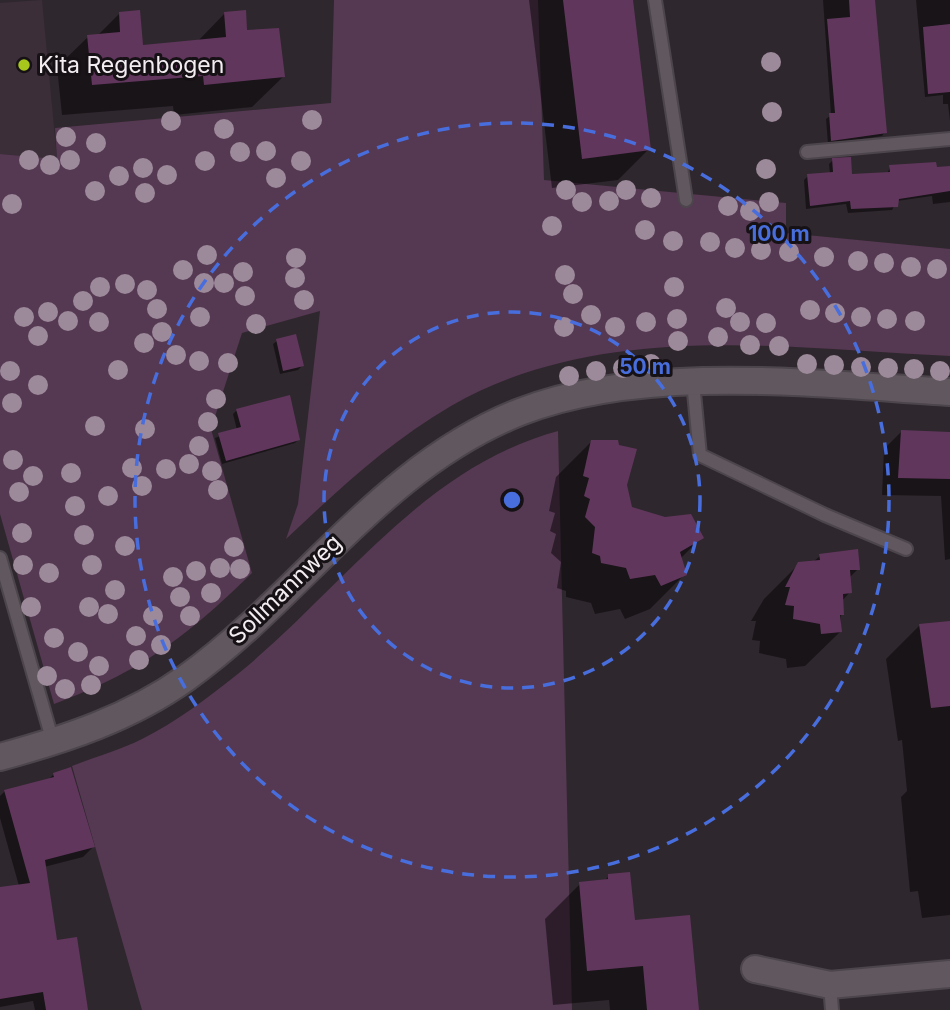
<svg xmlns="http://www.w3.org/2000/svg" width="950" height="1010" font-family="Inter,sans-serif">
	<rect width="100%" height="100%" fill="#2f272e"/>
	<path fill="#3b2e39" d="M42,0l15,159 -57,-5v-151z"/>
	<path fill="#553852" d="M334,0h204l6,180 242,23v30l164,16v107c-164,-8 -350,-36 -499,50 -62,36 -113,84 -165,133l12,-35 22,-193 -78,22 -31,96 41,144c-67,65 -110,98 -198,131l-54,-190v-360l57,5 -2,-31 276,-25z
		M558,431l14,579h-430l-70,-244c23,-9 48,-16 70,-27 34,-17 67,-42 97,-66 104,-85 183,-205 319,-242z"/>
	<path fill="#0007" d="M529,0h102l18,149 -31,31 -66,8z
		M823,0h50l12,132 -3,4 -54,8 -2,-25 5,-4z
		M916,0h34v121l-2,-17h-5v-9l-18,2z
		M120,13l21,33 56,-4 28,-29 21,19 37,45 -31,30 -78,8 -1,-9 -111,9 -5,-48 31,-30 9,-1z
		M833,160l18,16 36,-2 3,-7 60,1v34l-17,2 -1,-8 -35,5 -5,9 -44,3 -2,-9 -40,5 -2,-29 4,-4 22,-2 -1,-10z
		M277,341l25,25 -4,4 -18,4 -7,-30z
		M236,411l63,28 -4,4 -73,21 -7,-26 22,-8 -4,-16z
		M901,432l49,2v125l-5,1 -4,-64 -59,-1 2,-46z
		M591,442l35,43 5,23 71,29 -22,22 5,15 -35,35 -25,10 -5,-10 -25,5 -4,-11 -25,-6v-6l-9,-3 4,-26 -10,-9 5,-19 -6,-3 5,-18 -6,-2 7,-34z
		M820,556l38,13 -9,9 1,14 -8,9 -2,31 -35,34 -18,2 -1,-9 -27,-6 1,-12 -8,-1 4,-19h-5l13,-22 35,-35 14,-2z
		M950,622v293l-28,3 -4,-27 -8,1 -9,-95 6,-6 -5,-51 -4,1 -12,-82 34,-34z
		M53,775l40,72 -10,10 -39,10 11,75 32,68h-52l-2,-9 -33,6v-118l19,-3 -19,-68v-22l5,-5 42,-10z
		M609,876l24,46 64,88h-87l-1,-10 -56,5 -8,-86 35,-35 24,-3z"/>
	<path fill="#61365d" d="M563,0h70l18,150 -69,9z
		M849,0h26l12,133 -56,8 -2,-28h6l-8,-94 23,-2z
		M140,10l3,35 83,-8 -2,-25 22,-2 1,20 32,-2 6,49 -81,8 -1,-9 -111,9 -5,-50 33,-3 -1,-20z
		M950,24v68l-22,2 -5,-67z
		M851,157l1,17 38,-2 -1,-7 47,-3 1,5 13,-1v25l-51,8 -1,8 -47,2 -1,-8 -40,5 -3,-32 26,-2 -1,-14z
		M296,334l8,32 -21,5 -7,-32z
		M290,395l10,45 -74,21 -8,-28 23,-6 -5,-18z
		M901,430l49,2v47l-52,-1z
		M591,440h27l1,5 18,4 -10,36 5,22 33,10 26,-3 13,24 -24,14 7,23 -26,11 -6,-11 -25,4 -4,-11 -25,-5 -1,-7 -8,-3 3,-26 -10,-10 5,-18 -6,-3 5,-18 -6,-2z
		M858,549l2,21h-10l2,23 -9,1 1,21h-4l2,17 -21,2 -1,-10 -27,-5 1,-13 -9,-1 5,-18h-5l13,-25 22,-2 -1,-6z
		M950,621v85l-19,2 -12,-84z
		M71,767l24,80 -50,13 12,80 20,-3 11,73h-42l-3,-18 -43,7v-112l30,-4 -26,-93 50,-13 -1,-4z
		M630,872l5,48 55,-5 9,95h-52l-4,-44 -56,5 -8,-89 29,-3v-5z"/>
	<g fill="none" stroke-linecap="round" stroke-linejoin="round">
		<g stroke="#4c454b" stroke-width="16">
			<path id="service" d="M655,0l31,200
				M807,152l143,-13
				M693,382l7,73 125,60 81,34
				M0,558l53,184
				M830,985l2,25"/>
		</g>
		<g stroke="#4c454b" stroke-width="30">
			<path id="minor" d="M0,757c66,-18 130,-39 186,-79 116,-83 196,-212 334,-266 125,-49 297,-28 430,-20
				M755,969l75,16 120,-11"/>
		</g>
		<use href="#service" stroke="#60575f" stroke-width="12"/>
		<use href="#minor" stroke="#60575f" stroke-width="26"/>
	</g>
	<g fill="#9c899a">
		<circle cx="771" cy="62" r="10"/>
		<circle cx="772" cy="112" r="10"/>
		<circle cx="312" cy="120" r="10"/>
		<circle cx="171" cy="121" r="10"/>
		<circle cx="224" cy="129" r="10"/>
		<circle cx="66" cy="137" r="10"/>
		<circle cx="96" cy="143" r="10"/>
		<circle cx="266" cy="151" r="10"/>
		<circle cx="240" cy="152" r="10"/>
		<circle cx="29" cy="160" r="10"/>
		<circle cx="70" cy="160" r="10"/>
		<circle cx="205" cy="161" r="10"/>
		<circle cx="301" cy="161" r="10"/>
		<circle cx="50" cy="165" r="10"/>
		<circle cx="143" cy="168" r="10"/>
		<circle cx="766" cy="169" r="10"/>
		<circle cx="167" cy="175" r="10"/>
		<circle cx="119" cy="176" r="10"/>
		<circle cx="276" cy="178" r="10"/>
		<circle cx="566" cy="190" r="10"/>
		<circle cx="626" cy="190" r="10"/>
		<circle cx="95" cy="191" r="10"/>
		<circle cx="145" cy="193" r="10"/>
		<circle cx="651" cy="198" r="10"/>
		<circle cx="609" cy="201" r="10"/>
		<circle cx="582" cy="202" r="10"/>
		<circle cx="769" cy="202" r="10"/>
		<circle cx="12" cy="204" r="10"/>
		<circle cx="728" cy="206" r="10"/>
		<circle cx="750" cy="211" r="10"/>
		<circle cx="552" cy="226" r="10"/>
		<circle cx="645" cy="230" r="10"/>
		<circle cx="673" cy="241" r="10"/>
		<circle cx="710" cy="242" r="10"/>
		<circle cx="735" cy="248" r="10"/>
		<circle cx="761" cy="250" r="10"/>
		<circle cx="789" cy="252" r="10"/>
		<circle cx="207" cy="255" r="10"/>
		<circle cx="824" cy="257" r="10"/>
		<circle cx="296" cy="258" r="10"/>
		<circle cx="858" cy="261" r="10"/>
		<circle cx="884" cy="263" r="10"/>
		<circle cx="911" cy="267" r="10"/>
		<circle cx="937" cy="269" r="10"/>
		<circle cx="183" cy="270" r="10"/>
		<circle cx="243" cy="272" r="10"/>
		<circle cx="565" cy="275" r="10"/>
		<circle cx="295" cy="278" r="10"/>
		<circle cx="204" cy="283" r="10"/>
		<circle cx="224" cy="283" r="10"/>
		<circle cx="125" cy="284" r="10"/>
		<circle cx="100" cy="287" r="10"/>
		<circle cx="674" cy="287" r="10"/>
		<circle cx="147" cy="290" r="10"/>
		<circle cx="573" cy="294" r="10"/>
		<circle cx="245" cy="296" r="10"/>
		<circle cx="304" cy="300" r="10"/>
		<circle cx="83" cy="301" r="10"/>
		<circle cx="726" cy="308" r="10"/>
		<circle cx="157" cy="309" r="10"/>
		<circle cx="810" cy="310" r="10"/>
		<circle cx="48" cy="312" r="10"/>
		<circle cx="835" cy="313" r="10"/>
		<circle cx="591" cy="315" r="10"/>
		<circle cx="24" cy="317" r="10"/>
		<circle cx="200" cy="317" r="10"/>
		<circle cx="861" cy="317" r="10"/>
		<circle cx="677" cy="319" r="10"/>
		<circle cx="887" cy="319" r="10"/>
		<circle cx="68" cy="321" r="10"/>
		<circle cx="915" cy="321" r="10"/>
		<circle cx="99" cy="322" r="10"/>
		<circle cx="646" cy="322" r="10"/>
		<circle cx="740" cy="322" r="10"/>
		<circle cx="766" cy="323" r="10"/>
		<circle cx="256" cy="324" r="10"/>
		<circle cx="564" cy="327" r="10"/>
		<circle cx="615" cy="327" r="10"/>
		<circle cx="162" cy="332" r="10"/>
		<circle cx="38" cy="336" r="10"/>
		<circle cx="718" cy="337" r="10"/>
		<circle cx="678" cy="341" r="10"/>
		<circle cx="144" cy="343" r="10"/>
		<circle cx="750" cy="345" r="10"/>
		<circle cx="779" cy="346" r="10"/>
		<circle cx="176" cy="355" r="10"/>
		<circle cx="199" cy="361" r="10"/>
		<circle cx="228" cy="363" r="10"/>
		<circle cx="651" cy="364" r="10"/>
		<circle cx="807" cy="364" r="10"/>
		<circle cx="834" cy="365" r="10"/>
		<circle cx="861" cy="367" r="10"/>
		<circle cx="623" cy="368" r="10"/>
		<circle cx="888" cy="368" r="10"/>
		<circle cx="914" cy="369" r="10"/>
		<circle cx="118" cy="370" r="10"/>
		<circle cx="10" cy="371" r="10"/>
		<circle cx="596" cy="371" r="10"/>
		<circle cx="940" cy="371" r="10"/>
		<circle cx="569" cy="376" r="10"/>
		<circle cx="38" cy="385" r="10"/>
		<circle cx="216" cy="399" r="10"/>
		<circle cx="12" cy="403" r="10"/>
		<circle cx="208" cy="422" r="10"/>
		<circle cx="95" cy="426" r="10"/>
		<circle cx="145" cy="429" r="10"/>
		<circle cx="199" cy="446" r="10"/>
		<circle cx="13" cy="460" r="10"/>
		<circle cx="189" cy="464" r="10"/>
		<circle cx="132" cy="468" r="10"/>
		<circle cx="166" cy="469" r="10"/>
		<circle cx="212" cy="471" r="10"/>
		<circle cx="71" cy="473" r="10"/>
		<circle cx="33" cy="476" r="10"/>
		<circle cx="142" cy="486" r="10"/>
		<circle cx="218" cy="490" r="10"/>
		<circle cx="19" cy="492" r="10"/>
		<circle cx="108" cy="496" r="10"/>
		<circle cx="75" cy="506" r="10"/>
		<circle cx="22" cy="533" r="10"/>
		<circle cx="84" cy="535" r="10"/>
		<circle cx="125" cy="546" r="10"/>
		<circle cx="234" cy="547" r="10"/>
		<circle cx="23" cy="565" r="10"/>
		<circle cx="92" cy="565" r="10"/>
		<circle cx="220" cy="568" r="10"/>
		<circle cx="240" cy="569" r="10"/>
		<circle cx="196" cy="571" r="10"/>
		<circle cx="49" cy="573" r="10"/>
		<circle cx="173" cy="577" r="10"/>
		<circle cx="115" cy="590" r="10"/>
		<circle cx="211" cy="593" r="10"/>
		<circle cx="180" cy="597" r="10"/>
		<circle cx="31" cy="607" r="10"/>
		<circle cx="89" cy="607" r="10"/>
		<circle cx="108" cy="614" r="10"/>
		<circle cx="153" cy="616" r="10"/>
		<circle cx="190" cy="616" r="10"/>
		<circle cx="136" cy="636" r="10"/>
		<circle cx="54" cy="638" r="10"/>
		<circle cx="161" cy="645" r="10"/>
		<circle cx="78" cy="652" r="10"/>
		<circle cx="139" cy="660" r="10"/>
		<circle cx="99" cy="666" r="10"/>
		<circle cx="47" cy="676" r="10"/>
		<circle cx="91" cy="685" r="10"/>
		<circle cx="65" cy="689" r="10"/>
	</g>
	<g fill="none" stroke="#486edd" stroke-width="3.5" stroke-dasharray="12 9">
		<circle cx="512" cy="500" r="188"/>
		<circle cx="512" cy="500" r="377"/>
	</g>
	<circle fill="#a8c71c" stroke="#151114" stroke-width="2.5" cx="24" cy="65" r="7"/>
	<g text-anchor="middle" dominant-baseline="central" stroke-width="6" stroke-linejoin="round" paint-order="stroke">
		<g font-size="23" fill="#f3edf2" stroke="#151114" text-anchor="start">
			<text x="38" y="65">Kita Regenbogen</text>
		</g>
		<g font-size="23" fill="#f3edf2" stroke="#151114">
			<text transform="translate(285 589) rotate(-44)">Sollmannweg</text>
		</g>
	</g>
	<circle cx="512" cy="500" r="10" fill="#486edd" stroke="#151114" stroke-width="3.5"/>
	<g font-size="21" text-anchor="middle" font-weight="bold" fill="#486edd" stroke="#151114" stroke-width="6" stroke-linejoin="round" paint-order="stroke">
		<text x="779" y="241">100 m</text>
		<text x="645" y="374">50 m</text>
	</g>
</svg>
